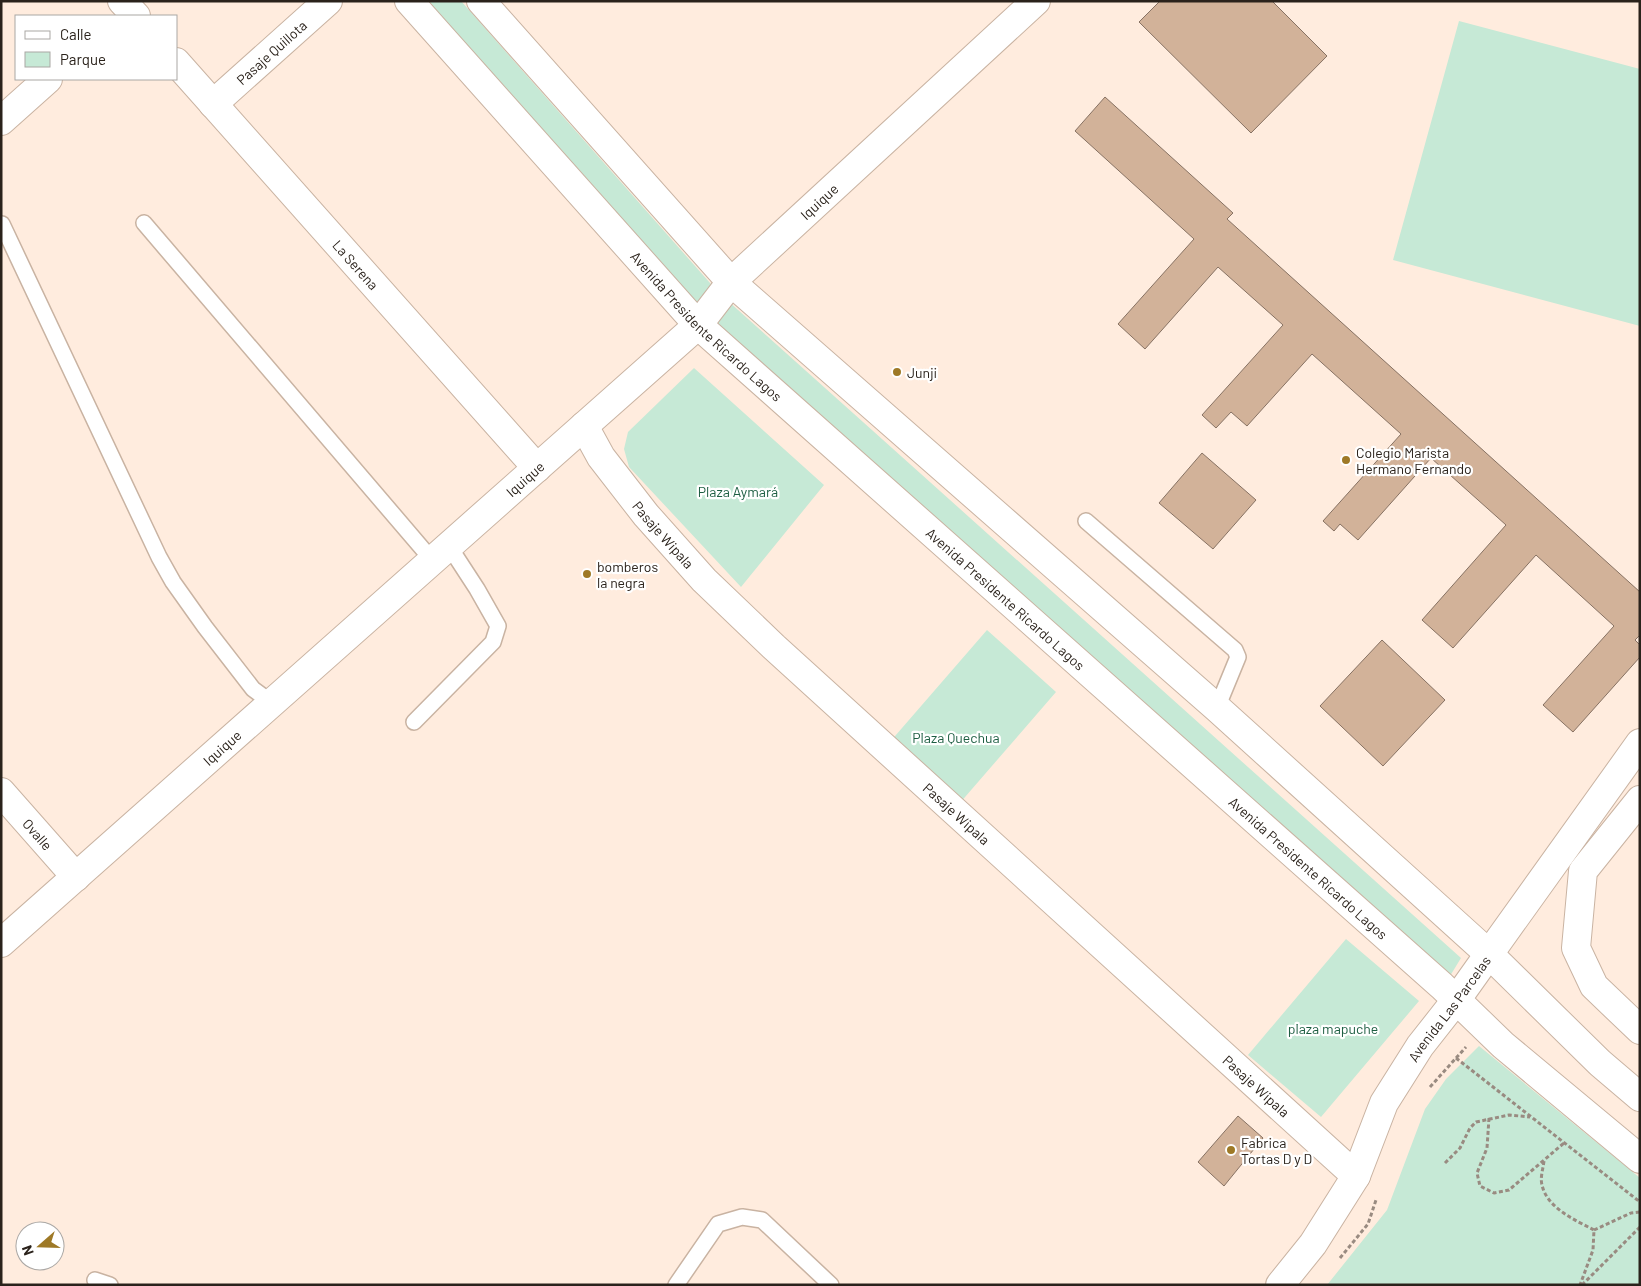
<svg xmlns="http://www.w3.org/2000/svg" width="1641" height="1286" font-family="Barlow,sans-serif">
	<rect width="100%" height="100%" fill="#ffecde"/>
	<path fill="#c6e9d6" d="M423,1h38l257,291 743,666 -11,18 -747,-656z
		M1459,21l181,48v257l-247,-66z
		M694,368l130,117 -83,102 -112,-120 -5,-18 4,-17z
		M987,630l69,62 -97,112 -70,-61z
		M1346,939l73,62 -98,116 -73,-62z
		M1479,1046l161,132 -1,107h-312l60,-75 38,-101 21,-30z"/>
	<path fill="#d2b299" stroke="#877263" d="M1160,1h112l55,55 -76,77 -112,-111z
		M1105,97l128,116 -6,6 413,373v43l-5,5 5,5v12l-67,75 -30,-27 71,-79 -78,-71 -83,93 -31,-28 84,-95 -75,-67 -73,82 -18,-16 -6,7 -11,-10 78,-87 -89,-80 -65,72 -16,-14 -15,16 -14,-13 81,-90 -65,-58 -73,82 -27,-25 76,-85 -119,-108z
		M1202,453l54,47 -43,49 -54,-46z
		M1382,640l63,60 -62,66 -63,-60z
		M1238,1116l25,22 -39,48 -26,-24z"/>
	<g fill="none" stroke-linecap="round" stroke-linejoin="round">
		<g stroke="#c9b3a2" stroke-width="18">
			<path id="service" d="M144,223l289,338
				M2,224l157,333 14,25 32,45 48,62 19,14
				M1086,521l149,129 3,7 -21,51
				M414,722l79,-80 5,-16 -21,-37 -28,-43
				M95,1280l15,5
				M676,1285l42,-61 24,-7 20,3 69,65"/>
		</g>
		<g stroke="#c9b3a2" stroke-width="30">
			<g id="minor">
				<path d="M122,1l14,15"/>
				<path id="s1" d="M176,62l361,406"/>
				<path id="s2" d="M213,104l115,-103"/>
				<path d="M1,121l47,-42"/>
				<path id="s3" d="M584,426l17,31 45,58 58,65 70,67 582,529"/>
				<path id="s4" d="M1,792l75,85"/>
				<path d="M1640,800l-57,71 -7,77 18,38 46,44"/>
				<path id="s5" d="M1,943l697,-618 33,-43 305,-281"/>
				<path d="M1489,954l151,-211"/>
			</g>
		</g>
		<g stroke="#c9b3a2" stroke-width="30">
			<g id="tertiary">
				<path id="s6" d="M409,1l289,324 744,661 61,59 137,114"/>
				<path d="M481,1l250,281 486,426 272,246 111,109 40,34"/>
				<path id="s7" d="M1280,1285l33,-41 43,-68 28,-73 36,-57 37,-47 32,-45"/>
			</g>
		</g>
		<path stroke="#998b81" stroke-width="3" stroke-dasharray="4 2.5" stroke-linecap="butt" d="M1456,1058l184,144
			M1430,1087l36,-40
			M1489,1118l-2,30 -10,25 3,13 14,7 15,-3 55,-47
			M1544,1161c-1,8 -4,17 -2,24 5,23 33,35 52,45l-1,20 -13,35
			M1445,1163l15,-15 10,-20 6,-6 33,-7 21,2
			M1594,1230l37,-17 9,-1
			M1340,1258l28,-34 8,-24
			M1582,1285l58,-58"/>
		<use href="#service" stroke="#fff" stroke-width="15"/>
		<use href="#minor" stroke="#fff" stroke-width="28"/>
		<use href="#tertiary" stroke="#fff" stroke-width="28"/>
	</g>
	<g fill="#9e7926" stroke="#fff" stroke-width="2">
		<circle cx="897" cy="372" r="5"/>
		<circle cx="1346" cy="460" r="5"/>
		<circle cx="587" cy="574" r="5"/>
		<circle cx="1231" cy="1150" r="5"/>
	</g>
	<g text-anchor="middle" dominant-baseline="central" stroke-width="4.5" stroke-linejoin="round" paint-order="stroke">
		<g font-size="14" fill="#2a221b" stroke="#fff">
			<text stroke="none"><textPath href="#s2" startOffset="78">Pasaje Quillota</textPath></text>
			<text stroke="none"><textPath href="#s5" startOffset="1105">Iquique</textPath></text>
			<text stroke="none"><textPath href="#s1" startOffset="271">La Serena</textPath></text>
			<text stroke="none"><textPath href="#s6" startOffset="441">Avenida Presidente Ricardo Lagos</textPath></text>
			<text stroke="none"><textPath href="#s5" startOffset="700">Iquique</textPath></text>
			<text stroke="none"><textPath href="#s3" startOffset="135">Pasaje Wipala</textPath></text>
			<text stroke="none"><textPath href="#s6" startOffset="846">Avenida Presidente Ricardo Lagos</textPath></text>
			<text stroke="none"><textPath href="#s5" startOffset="295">Iquique</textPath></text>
			<text stroke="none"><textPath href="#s3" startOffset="540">Pasaje Wipala</textPath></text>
			<text stroke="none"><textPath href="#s4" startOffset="56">Ovalle</textPath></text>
			<text stroke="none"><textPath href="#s6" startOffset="1251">Avenida Presidente Ricardo Lagos</textPath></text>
			<text stroke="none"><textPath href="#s7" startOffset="326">Avenida Las Parcelas</textPath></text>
			<text stroke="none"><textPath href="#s3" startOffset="945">Pasaje Wipala</textPath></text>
		</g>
		<g font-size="14" fill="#2a221b" stroke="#fff" text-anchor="start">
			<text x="907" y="372">Junji</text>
			<text x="1356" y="452">Colegio Marista<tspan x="1356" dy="16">Hermano Fernando</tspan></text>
			<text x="597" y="566">bomberos<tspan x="597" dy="16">la negra</tspan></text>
			<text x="1241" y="1142">Fabrica<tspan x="1241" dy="16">Tortas D y D</tspan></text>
		</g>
		<g font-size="14" fill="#1d5e42" stroke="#fff">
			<text x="738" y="491">Plaza Aymará</text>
			<text x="956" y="737">Plaza Quechua</text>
			<text x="1333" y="1028">plaza mapuche</text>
		</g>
	</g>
	<rect width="1641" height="1286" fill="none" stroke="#2a221b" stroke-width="5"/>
	<rect x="15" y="15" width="162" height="65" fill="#ffffff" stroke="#aaa7a4"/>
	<rect x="25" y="31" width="25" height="8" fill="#ffffff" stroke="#aaa7a4"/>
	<text x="60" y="40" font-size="15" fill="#2a221b">Calle</text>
	<rect x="25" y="52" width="25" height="15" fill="#c6e9d6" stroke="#aaa7a4"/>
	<text x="60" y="65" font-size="15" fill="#2a221b">Parque</text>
	<g transform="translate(40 1246) rotate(250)"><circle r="24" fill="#ffffff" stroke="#aaa7a4"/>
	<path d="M0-4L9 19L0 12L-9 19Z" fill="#9e7926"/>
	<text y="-8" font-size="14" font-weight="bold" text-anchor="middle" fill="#2a221b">N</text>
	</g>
</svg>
